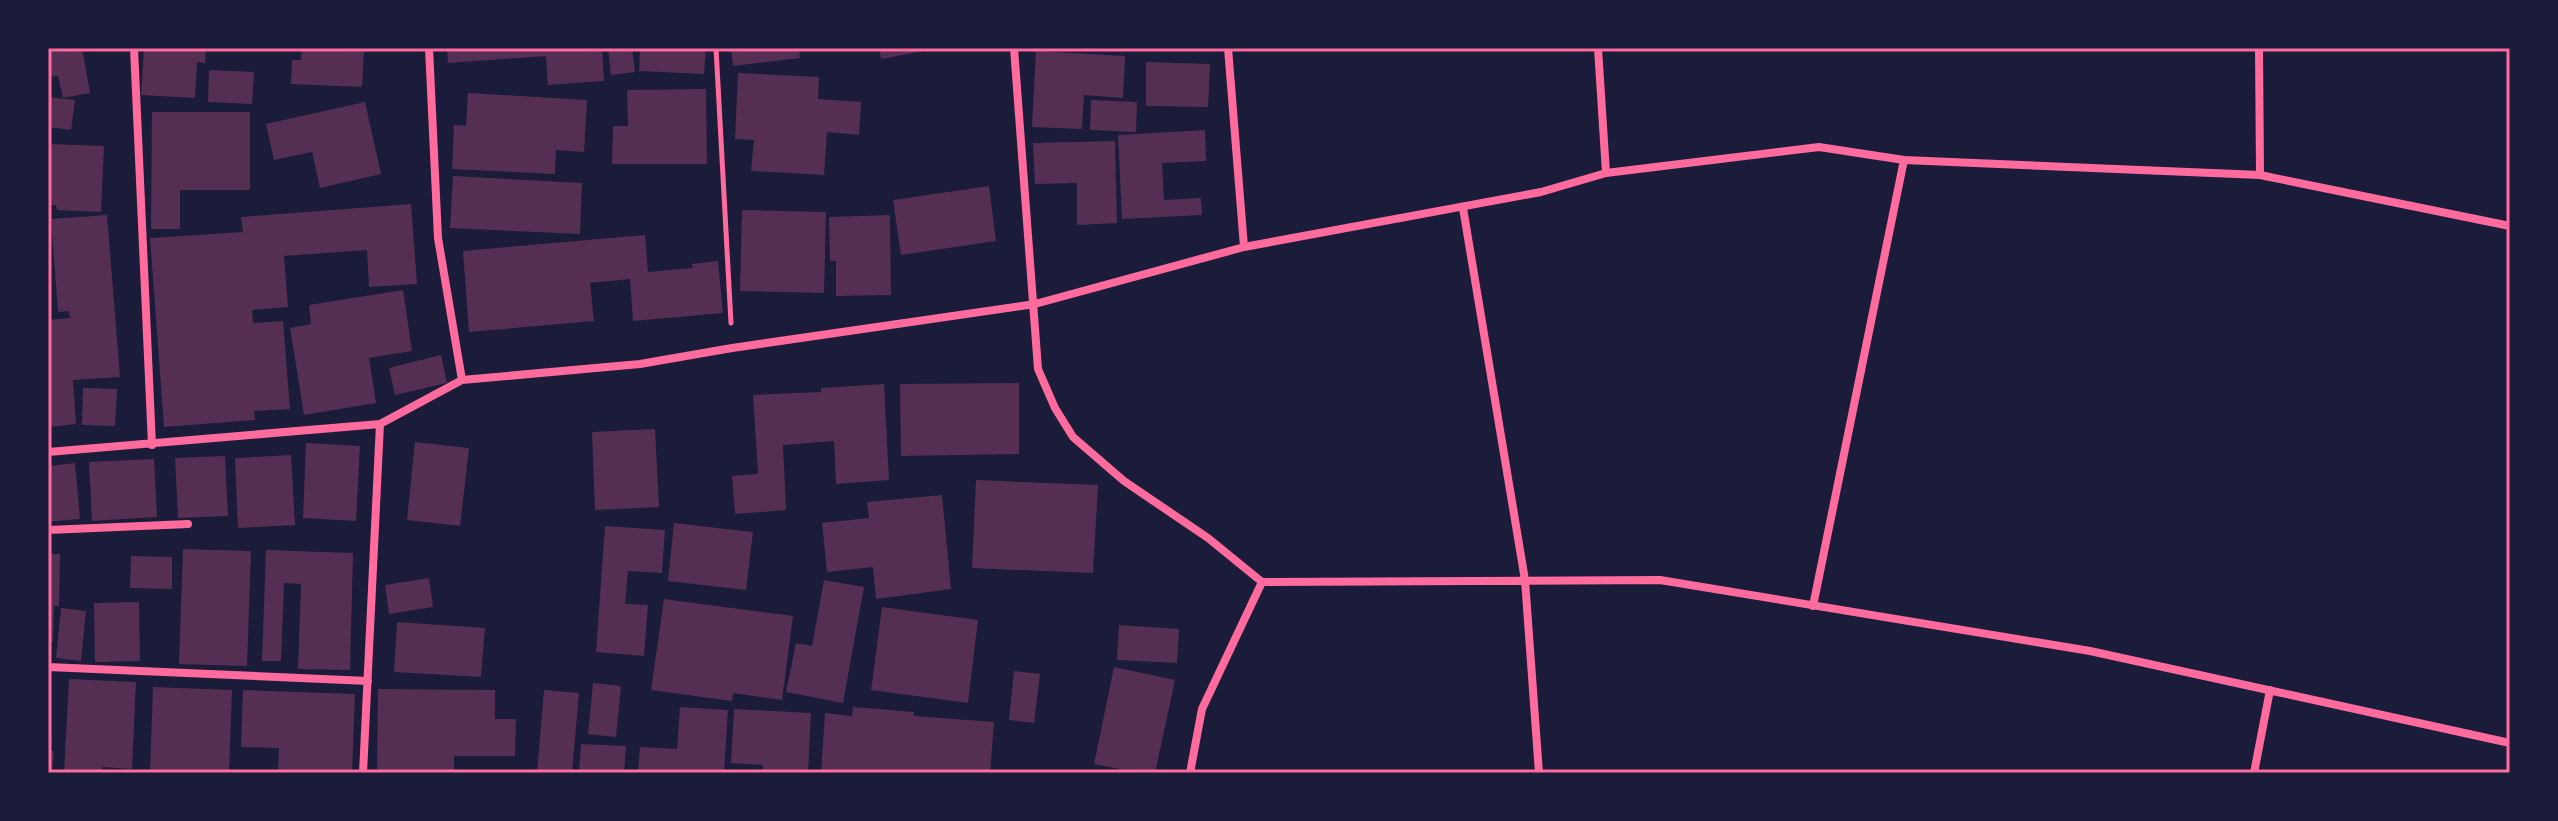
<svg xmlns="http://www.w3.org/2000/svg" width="2558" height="821" font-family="Ubuntu,sans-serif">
	<rect width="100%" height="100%" fill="#1b1b3a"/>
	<path fill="#542f53" d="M48,48h34l8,45 -27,5 -5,-22 -10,1z
		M144,48h62l-1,15 -8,-1 -2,36 -54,-3z
		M302,48h62l-2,39 -71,-3 1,-24h9z
		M447,48h155l2,33 -56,4 -2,-29 -98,7z
		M608,48h24l3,24 -24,3z
		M640,48h66l-2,26 -65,-3z
		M731,48h68l1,10 -67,8z
		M879,48h44l1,3 -43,8z
		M1036,51l89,5 -2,42 -39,-3 -2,34 -50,-2z
		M1146,62l64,2 -2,43 -62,-1z
		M209,70l45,2 -2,32 -44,-2z
		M738,73l81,4 -1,22 43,3 -2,33 -32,-3 -3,43 -73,-4 3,-31 -19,-1z
		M706,89l1,75h-95l1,-38h15l-1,-36z
		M468,93l119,7 -3,52 -28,-2 -1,24 -103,-5 2,-44 12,1z
		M48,97l27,3 -4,30 -23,-3z
		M1091,100l46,2 -1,30 -46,-2z
		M365,102l16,72 -61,14 -8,-36 -38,8 -8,-36z
		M152,112h98v78h-70v39h-29z
		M1205,130l1,31 -44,2 2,37 37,-2 1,17 -80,4 -4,-84z
		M1115,141l2,82 -40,2v-42l-42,1 -2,-41z
		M48,144l56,2 -3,66 -44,-2 -1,-5h-8z
		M453,176l129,7 -2,51 -130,-6z
		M989,186l7,55 -95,14 -8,-55z
		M411,204l6,80 -48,3 -2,-37 -83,6 4,51 -36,3 1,13 30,-2 7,88 -36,2 1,9 -91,7 -14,-189 93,-6 -2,-15z
		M742,210l84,2 -2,81 -84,-2z
		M107,215l13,162 -47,3 3,44 -28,3v-107l22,-2 -1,-7 -11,1 -7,-93z
		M890,215l1,80 -55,1v-35h-6l-1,-44z
		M645,235l3,37 45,-4 -1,-4 26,-3 5,52 -90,8 -3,-42 -40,4 4,38 -125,11 -6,-81z
		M403,290l9,61 -43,7 7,45 -72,12 -14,-87 21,-4 -2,-19z
		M441,355l6,28 -52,12 -6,-27z
		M1019,383v71l-118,2 -1,-72z
		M884,384l5,96 -53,4 -2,-43 -51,4 3,65 -51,4 -3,-38 26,-2 -5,-79 68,-3v-4z
		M83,388l34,1 -2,37 -33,-1z
		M655,429l4,78 -64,3 -3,-78z
		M415,442l54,6 -9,78 -53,-6z
		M306,443l54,3 -4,75 -53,-3z
		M291,455l4,70 -57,3 -3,-70z
		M225,456l3,60 -50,2 -3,-60z
		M154,459l3,58 -65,4 -3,-59z
		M75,463l5,56 -32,3v-56z
		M976,480l122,5 -5,88 -121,-5z
		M942,495l9,94 -75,10 -3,-32 -46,5 -5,-49 47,-5 -2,-16z
		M674,523l79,9 -7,58 -78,-9z
		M605,526l60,4 -3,43 -34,-2 -3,33 23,1 -4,51 -48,-4z
		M183,549l68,2 -4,115 -68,-2z
		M266,550l87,3 -3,117 -52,-1 3,-85 -17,-1 -3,78h-19z
		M48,554h12l-1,52h-5l-1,36h-5z
		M131,556l41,1v32l-42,-1z
		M429,578l4,29 -44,7 -4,-29z
		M824,580l40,7 -21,116 -57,-11 10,-49 16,3z
		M664,599l129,17 -11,84 -49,-7 -1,8 -81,-11z
		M139,602l1,59 -45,1 -1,-59z
		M882,607l96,13 -10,83 -97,-13z
		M61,608l25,3 -5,50 -25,-3z
		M397,622l88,6 -4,49 -87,-5z
		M1119,625l60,4 -2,34 -60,-3z
		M1114,667l61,13 -20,93h-15l-46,-9z
		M1014,671l26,3 -6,49 -25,-3z
		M69,679l67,3 -4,87 -30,-2v6h-38z
		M593,683l28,3 -5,51 -28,-3z
		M153,687l79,3 -3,83 -79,-1z
		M378,689l117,1v29h21l-1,37h-61v17h-77z
		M243,690l112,4 -3,79h-74l1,-25 -38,-1z
		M544,690l35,3 -7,80h-35z
		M680,707l48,3 -4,63h-86l2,-26 37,2z
		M853,707l61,5v4l80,6 -4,51h-169l4,-60 27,3z
		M48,709h2l2,34h-4z
		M734,709l77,4 -3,60h-46l1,-8 -32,-2z
		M581,744l45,2 -2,27h-45z
		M48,750l6,1 -2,22h-4z"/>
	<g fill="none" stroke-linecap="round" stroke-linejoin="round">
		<path stroke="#ff6b9d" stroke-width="5" d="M716,48l15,275"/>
		<path stroke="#ff6b9d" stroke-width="8" d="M134,48l18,397
			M429,48l9,190 24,142 178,-16 92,-16 303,-44 209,-57 297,-55 65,-19 213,-26 85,13 356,15 250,51
			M1014,48l24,321 17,39 18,29 51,44 84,57 54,44 -60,127 -12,64
			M1228,48l16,199
			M1598,48l8,125
			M2259,48l1,127
			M1463,208l62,372 14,193
			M48,452l332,-28 82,-44
			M48,530l140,-6
			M1262,582l398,-2 430,71 420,92
			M1813,606l91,-446
			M48,667l320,14
			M363,773l17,-349
			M2254,773l16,-83"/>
	</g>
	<rect width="2558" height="821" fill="none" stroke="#1b1b3a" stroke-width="100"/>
	<rect x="50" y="50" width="2458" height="721" fill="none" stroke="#ff6b9d" stroke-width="3"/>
</svg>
